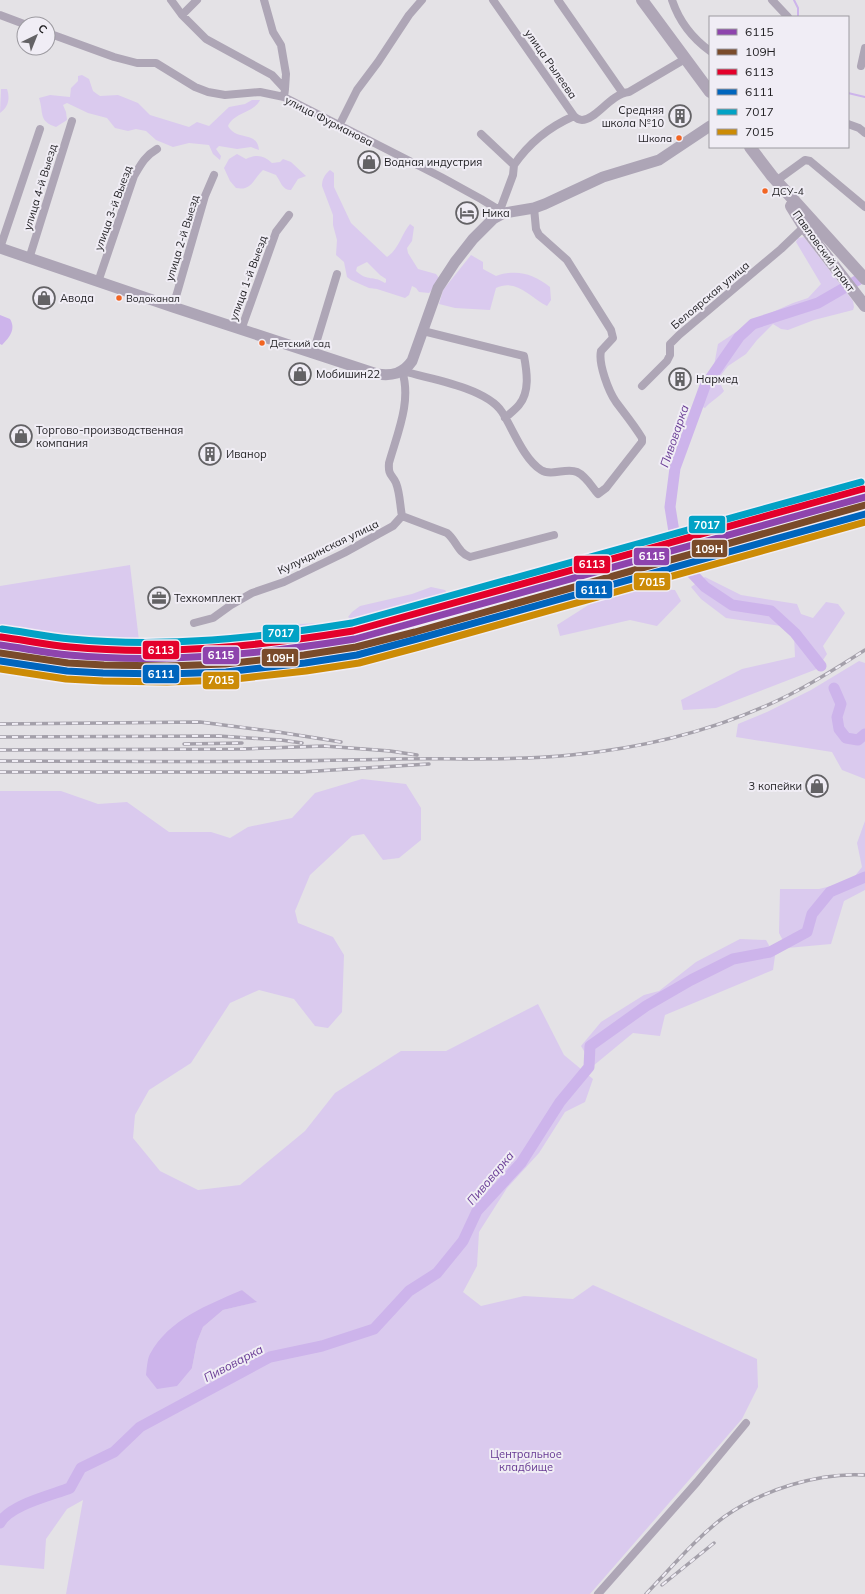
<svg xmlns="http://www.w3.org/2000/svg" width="865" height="1594" font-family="Mulish,sans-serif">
	<rect width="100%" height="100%" fill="#e4e2e6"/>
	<path fill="#dacaee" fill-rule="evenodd" d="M82,75l7,4 4,12 4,3 3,2 18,-1 20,8 12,12 39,12 8,-5 12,4 20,-19 16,-3 7,-4h8c-6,13 -26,12 -32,26 9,16 29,4 31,24l-8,-3 -14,2 -18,-3 -3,3 5,7 -1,4 -7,-6 -4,-9 -20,-2 -16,4 -17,-7 -10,-9 -10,-2 -8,2 -13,-3 -8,-10 -19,-5 -21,-10 -4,2 3,7 1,8 -11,7c-18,-6 -12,-14 -17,-29l11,-3 20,2 1,-9 7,-7v-5z
		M1,89h6c3,9 2,18 -7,24z
		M237,154l9,5c10,-5 18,-4 26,4l8,-1 3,-3 8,3 15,14 -8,3 -7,11c-9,0 -10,-8 -15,-15l-13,-5c-10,9 -11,21 -27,18l-6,-7 -6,-13 5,-9z
		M330,170l4,3v14l17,36 36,34c12,-8 14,-22 23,-33l4,3 -2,14 -5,7 1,5 10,16 18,5 3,4 -4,9 -6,6 -10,-1 -3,-4 -4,-2 -3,9 -4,3 -28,-9 -8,-1 -18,-8 -4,-3 -3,-15 -8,-7 1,-15 -4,-15v-10l-11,-29c0,-7 3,-12 8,-16zM367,262l13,13 6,4v3l-1,1c-12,-8 -17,-1 -29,-12l1,-4z
		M804,237l49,64 1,6 -1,3 -39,10 -26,10 -7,-1 -8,-5 -16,16 -11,14 -18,12 -10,13 6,12c-5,6 -13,10 -19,17l-10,-4 4,-15 14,-18 5,-27 21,-14 27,-15 27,-12 15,-5 13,-14 -25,-42 2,-4z
		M471,255l12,7v7l13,7c20,-7 37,-3 54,11l1,13 -4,6c-17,-9 -31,-28 -51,-18l-6,22 -35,-2 -16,-4 4,-14z
		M130,565l10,84 -140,-19v-44z
		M705,577l36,18 56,9 4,10 12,4 13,-16 12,2 7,9 -22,33 4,8 -10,15 -101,39 -33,2 -2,-10 61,-31 53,-12 -1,-22 -13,-9 -55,-8 -25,-19 -10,-12z
		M431,587l14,3 5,8 -4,8 -20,5 -17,2 -22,8 -25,5 -14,-9 4,-5 8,-6 52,-12z
		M635,588l40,2 6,11 -24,25 -27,-6 -70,16 -3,-11 33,-21z
		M322,623l-1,10 -11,6 -26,5 -21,-4v-10l9,-2h15l13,-4z
		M859,661l6,2v116l-23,-9 -10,-18 -96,-15 2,-13 29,-12 44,-22z
		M362,779l44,5 15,24v32l-22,18 -16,2 -19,-26 -12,2 -42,39 -15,36 3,12 35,14 11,18 -2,57 -14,16 -13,-2 -21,-27 -35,-9 -29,13 -39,60 -42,27 -14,25 -2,23 27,33 38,19 42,-5 65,-54 30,-38 66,-42h45l92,-47 26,51 29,24 -8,23 -20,10 -26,41 -32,35 -28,44 -2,34 -14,26 18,14 43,-10 49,3 20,-14 164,74 1,28 -16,32 -152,175h-524l17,-94 -16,9 -21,30 -2,30 -44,-4v-774h61l37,13 29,-2 42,30h42l19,6 18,-11 44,-9 23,-25zM242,1290l14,12 -33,8 -20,17 -6,15 -5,26 -46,7z
		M865,821v69l-21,11 -13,43 -44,4 -8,-15 1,-44h39l32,-8 11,-14 -5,-24z
		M740,939l26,1 9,16 -2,14 -108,45 -5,21 -27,-3 -40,33 -12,-20 20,-24 43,-27 15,-4 37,-29z"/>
	<path fill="#cdb4eb" d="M0,315l10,4c6,10 0,18 -8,26l-2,-1z
		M242,1290l15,12 -34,8 -20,17 -6,15 -5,26 -15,18 -20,3 -11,-14c1,-7 1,-15 4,-21 19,-35 58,-49 92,-64z"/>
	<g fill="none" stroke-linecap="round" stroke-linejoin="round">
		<path stroke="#cdb4eb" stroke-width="2" d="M794,0l4,8v9
			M848,93l17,4"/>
		<path stroke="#cdb4eb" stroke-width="11" d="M821,666l-26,-33 -24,-22 -39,-6 -27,-18 -18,-19 -12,-30 -5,-31 5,-39 30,-82 34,-49 14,-13 65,-21 47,-27
			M834,688l7,16 -4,13 2,12 7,9 12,2 7,-6
			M0,1523c9,-18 52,-28 70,-35l11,-20 33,-16 26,-25 130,-70 52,-11 52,-17 35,-38 28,-18 26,-32 14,-30 44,-48 39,-61 29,-35 1,-21 56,-40 45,-26 42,-21 37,-7 37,-20 5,-18 18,-22 35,-15"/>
		<path stroke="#aea6b6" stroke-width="8" d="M171,0l11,15 24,24 66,36 13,14 -1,8
			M264,0l9,32 8,13 5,29 -1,15
			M493,0l81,116c-25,11 -45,27 -60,49
			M558,0l64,92
			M672,0c7,21 20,38 38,51
			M772,0l16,17
			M0,15l24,9
			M182,15l15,-15
			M48,33l66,24 23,6h19l39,24 13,5 17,3 35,-3 24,5 157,80 40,22 23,14
			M861,66l4,-18
			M574,116c2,2 4,4 8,4 14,0 28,-26 47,-28l56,-33
			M848,124l11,4 6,5
			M339,126l18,-36 21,-28 31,-47 13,-15
			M481,134l33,31 -1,10 -13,35
			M776,181l29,-21 5,1 55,46
			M0,248l40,-119
			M29,259l43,-138
			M98,282l36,-106c7,-12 11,-20 23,-27
			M173,307l32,-111 9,-21
			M241,330l35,-98 13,-17
			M423,331l101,25c3,16 6,36 -5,49 -4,5 -10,9 -14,13
			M313,353l24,-79
			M402,371c26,7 85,17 100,41 11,17 21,46 39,58 11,7 25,-3 36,2 9,4 15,15 21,22l8,-6 36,-46v-4c-8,-13 -17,-24 -26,-36 -7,-10 -18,-38 -15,-51l12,-13 -2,-8 -44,-70 -28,-25 -3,-6 -2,-21
			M642,386l25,-25 3,-6v-11l9,-9 102,-86 23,-22
			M402,516l45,17c9,7 11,20 23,24l84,-22
			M402,516c-2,-10 -2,-23 -6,-33 -4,-9 -8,-7 -7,-20 8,-29 23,-62 13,-92
			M194,623l19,-5 18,-13 21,-12 32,-11 60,-29 49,-27 9,-10
			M598,1594l99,-112 49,-59"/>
		<path stroke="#ada5b6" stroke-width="11" d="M0,248l173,59 204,67c15,2 26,0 35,-13l26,-73 17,-26 18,-23 20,-20 11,-6 30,-5 11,-4 58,-27 56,-17 51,-34"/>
		<path stroke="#afa6b7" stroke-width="12" d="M642,0l68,92
			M750,147l22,29 93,103
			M791,206l13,21 61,79"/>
		<g stroke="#a4a0aa" stroke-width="3.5">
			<path id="rail" d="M0,724l200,-2 78,10 63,10
				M0,737l219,-1 62,4 21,3
				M184,744l58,-1
				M0,750l243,-1 81,-3 66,5 27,4
				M0,761c131,0 262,2 392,-2 59,-1 120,2 179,-4 74,-7 150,-26 218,-60 26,-13 51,-29 76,-45
				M0,772h301l128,-8
				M662,1585l52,-42
				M646,1594c25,-26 49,-55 78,-77 38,-27 95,-45 141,-42"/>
		</g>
		<use href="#rail" stroke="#f0edf5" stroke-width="2" stroke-dasharray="6" stroke-linecap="butt"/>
		<g stroke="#f0edf5" stroke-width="10">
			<path id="rail-1" d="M0,645c23,3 46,8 69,10 96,9 192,-1 286,-16l510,-142"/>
		</g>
		<g stroke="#f0edf5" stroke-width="10">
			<path id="rail-2" d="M0,653l68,10 36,2 63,1 58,-2 79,-9 52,-8 59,-15 450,-127"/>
		</g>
		<g stroke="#f0edf5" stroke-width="10">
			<path id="rail-3" d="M1,637c23,3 46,8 69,10 95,9 190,-1 283,-16l510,-142"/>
		</g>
		<g stroke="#f0edf5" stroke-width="10">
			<path id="rail-4" d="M0,661l67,10 36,2 64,1 59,-2 79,-9 52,-8 60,-16 448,-125"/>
		</g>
		<g stroke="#f0edf5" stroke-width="10">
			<path id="rail-5" d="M2,629c23,3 46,8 69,10 94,9 188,-1 281,-16l509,-141"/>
		</g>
		<g stroke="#f0edf5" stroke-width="10">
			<path id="rail-6" d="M0,669l66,10 37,2 64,1 59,-2 80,-9 53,-8 60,-16 446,-125"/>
		</g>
		<use href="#rail-1" stroke="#8e44ad" stroke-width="7"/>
		<use href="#rail-2" stroke="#7a4b2a" stroke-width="7"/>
		<use href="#rail-3" stroke="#e4002b" stroke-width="7"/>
		<use href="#rail-4" stroke="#0065bd" stroke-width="7"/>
		<use href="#rail-5" stroke="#02a2c5" stroke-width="7"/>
		<use href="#rail-6" stroke="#cc8b06" stroke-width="7"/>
	</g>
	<defs>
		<g id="building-ring" transform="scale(1.15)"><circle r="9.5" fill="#f0edf5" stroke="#636265" stroke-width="1.5"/><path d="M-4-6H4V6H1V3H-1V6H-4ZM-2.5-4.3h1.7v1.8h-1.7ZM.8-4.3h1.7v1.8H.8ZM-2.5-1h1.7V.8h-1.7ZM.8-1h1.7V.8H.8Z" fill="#636265"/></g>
		<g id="shop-ring" transform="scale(1.15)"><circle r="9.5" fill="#f0edf5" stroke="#636265" stroke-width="1.5"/><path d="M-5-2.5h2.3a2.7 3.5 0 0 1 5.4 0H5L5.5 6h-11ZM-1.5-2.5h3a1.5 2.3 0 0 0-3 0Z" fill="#636265"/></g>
		<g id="hotel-ring" transform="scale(1.15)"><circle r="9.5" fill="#f0edf5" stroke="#636265" stroke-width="1.5"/><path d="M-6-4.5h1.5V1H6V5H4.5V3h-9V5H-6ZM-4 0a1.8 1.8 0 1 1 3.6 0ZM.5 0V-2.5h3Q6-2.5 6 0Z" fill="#636265"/></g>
		<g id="office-ring" transform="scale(1.15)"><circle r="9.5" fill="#f0edf5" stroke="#636265" stroke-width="1.5"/><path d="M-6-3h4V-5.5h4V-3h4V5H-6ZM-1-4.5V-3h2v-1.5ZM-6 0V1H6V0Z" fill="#636265"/></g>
	</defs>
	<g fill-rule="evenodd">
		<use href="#building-ring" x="680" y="116"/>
		<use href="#shop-ring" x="369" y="162"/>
		<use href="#hotel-ring" x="467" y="213"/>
		<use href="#shop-ring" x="44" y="298"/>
		<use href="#shop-ring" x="300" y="374"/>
		<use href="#building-ring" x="680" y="379"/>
		<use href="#shop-ring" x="21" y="436"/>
		<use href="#building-ring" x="210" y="454"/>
		<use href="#office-ring" x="159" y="598"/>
		<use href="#shop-ring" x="817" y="786"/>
	</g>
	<g fill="#f26522" stroke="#f0edf5" stroke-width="1.5">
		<circle cx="679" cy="138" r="3.5"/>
		<circle cx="765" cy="191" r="3.5"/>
		<circle cx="119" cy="298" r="3.5"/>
		<circle cx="262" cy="343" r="3.5"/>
	</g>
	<g text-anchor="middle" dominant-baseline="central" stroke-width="4" stroke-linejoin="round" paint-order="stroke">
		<g font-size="10" fill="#1e1d20" stroke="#f0edf5" text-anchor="start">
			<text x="672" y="138" text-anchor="end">Школа</text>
			<text x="772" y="191">ДСУ-4</text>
			<text x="126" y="298">Водоканал</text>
			<text x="270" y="343">Детский сад</text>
		</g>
		<g font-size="11" fill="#1e1d20" stroke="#f0edf5">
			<text transform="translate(551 64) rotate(55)">улица Рылеева</text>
			<text transform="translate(329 121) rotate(27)">улица Фурманова</text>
			<text transform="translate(40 187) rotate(-73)">улица 4-й Выезд</text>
			<text transform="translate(113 208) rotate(-70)">улица 3-й Выезд</text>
			<text transform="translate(182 238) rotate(-73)">улица 2-й Выезд</text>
			<text transform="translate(824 251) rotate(54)">Павловский тракт</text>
			<text transform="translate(248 278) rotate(-70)">улица 1-й Выезд</text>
			<text transform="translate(710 295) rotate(-40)">Белоярская улица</text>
			<text transform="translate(328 547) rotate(-26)">Кулундинская улица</text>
		</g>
		<g font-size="11" fill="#1e1d20" stroke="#f0edf5" text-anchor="start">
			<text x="664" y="110" text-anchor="end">Средняя<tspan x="664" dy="13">школа №10</tspan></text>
			<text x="384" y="162">Водная индустрия</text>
			<text x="482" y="213">Ника</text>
			<text x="60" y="298">Авода</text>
			<text x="316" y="374">Мобишин22</text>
			<text x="696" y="379">Нармед</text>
			<text x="36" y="430">Торгово-производственная<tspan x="36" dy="13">компания</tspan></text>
			<text x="226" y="454">Иванор</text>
			<text x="174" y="598">Техкомплект</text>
			<text x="802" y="786" text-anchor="end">3 копейки</text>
		</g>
		<g font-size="11" fill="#663992" stroke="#f0edf5">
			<text x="526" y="1454">Центральное<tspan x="526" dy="13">кладбище</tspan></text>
		</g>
		<g font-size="12" font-style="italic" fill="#693c95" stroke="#f0edf5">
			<text transform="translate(674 436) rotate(-71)">Пивоварка</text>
			<text transform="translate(490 1178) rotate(-50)">Пивоварка</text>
			<text transform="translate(233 1363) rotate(-28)">Пивоварка</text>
		</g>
	</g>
	<g stroke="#f0edf5" stroke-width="1.5">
		<rect x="688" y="515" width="38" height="19" rx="4" fill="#02a2c5"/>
		<rect x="691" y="539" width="37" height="19" rx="4" fill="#7a4b2a"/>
		<rect x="633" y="547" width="37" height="19" rx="4" fill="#8e44ad"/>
		<rect x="573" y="555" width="38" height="19" rx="4" fill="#e4002b"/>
		<rect x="633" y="572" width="38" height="19" rx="4" fill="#cc8b06"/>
		<rect x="575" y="580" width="38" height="19" rx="4" fill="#0065bd"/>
		<rect x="262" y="624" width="38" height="19" rx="4" fill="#02a2c5"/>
		<rect x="142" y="640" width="38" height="20" rx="4" fill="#e4002b"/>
		<rect x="202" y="646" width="38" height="19" rx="4" fill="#8e44ad"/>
		<rect x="261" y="648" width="38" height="19" rx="4" fill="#7a4b2a"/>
		<rect x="142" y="664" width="38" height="20" rx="4" fill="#0065bd"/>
		<rect x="202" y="671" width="38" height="19" rx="4" fill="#cc8b06"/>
	</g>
	<g font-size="11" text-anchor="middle" font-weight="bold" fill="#fff">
		<text x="707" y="529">7017</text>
		<text x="709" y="553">109Н</text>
		<text x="652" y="560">6115</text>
		<text x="592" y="568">6113</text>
		<text x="652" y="586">7015</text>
		<text x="594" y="594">6111</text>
		<text x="281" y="637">7017</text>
		<text x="161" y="654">6113</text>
		<text x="221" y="659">6115</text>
		<text x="280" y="662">109Н</text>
		<text x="161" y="678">6111</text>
		<text x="221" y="684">7015</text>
	</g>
	<rect x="709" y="16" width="140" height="132" fill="#f0edf5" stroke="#9c9aa0"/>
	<rect x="717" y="29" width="20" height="6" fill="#8e44ad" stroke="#9c9aa0"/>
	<text x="745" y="36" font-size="12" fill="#1e1d20">6115</text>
	<rect x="717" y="49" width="20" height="6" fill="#7a4b2a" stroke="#9c9aa0"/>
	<text x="745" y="56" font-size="12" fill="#1e1d20">109Н</text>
	<rect x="717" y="69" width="20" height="6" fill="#e4002b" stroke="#9c9aa0"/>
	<text x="745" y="76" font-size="12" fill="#1e1d20">6113</text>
	<rect x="717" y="89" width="20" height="6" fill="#0065bd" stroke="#9c9aa0"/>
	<text x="745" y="96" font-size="12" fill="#1e1d20">6111</text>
	<rect x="717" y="109" width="20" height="6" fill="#02a2c5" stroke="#9c9aa0"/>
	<text x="745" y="116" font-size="12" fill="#1e1d20">7017</text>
	<rect x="717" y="129" width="20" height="6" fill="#cc8b06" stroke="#9c9aa0"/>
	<text x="745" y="136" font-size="12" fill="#1e1d20">7015</text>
	<g transform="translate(36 36) rotate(43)"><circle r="19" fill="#f0edf5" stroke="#9c9aa0"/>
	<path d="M0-3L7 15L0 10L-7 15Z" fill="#636265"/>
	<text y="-6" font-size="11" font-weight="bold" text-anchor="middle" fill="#1e1d20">С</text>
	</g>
</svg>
